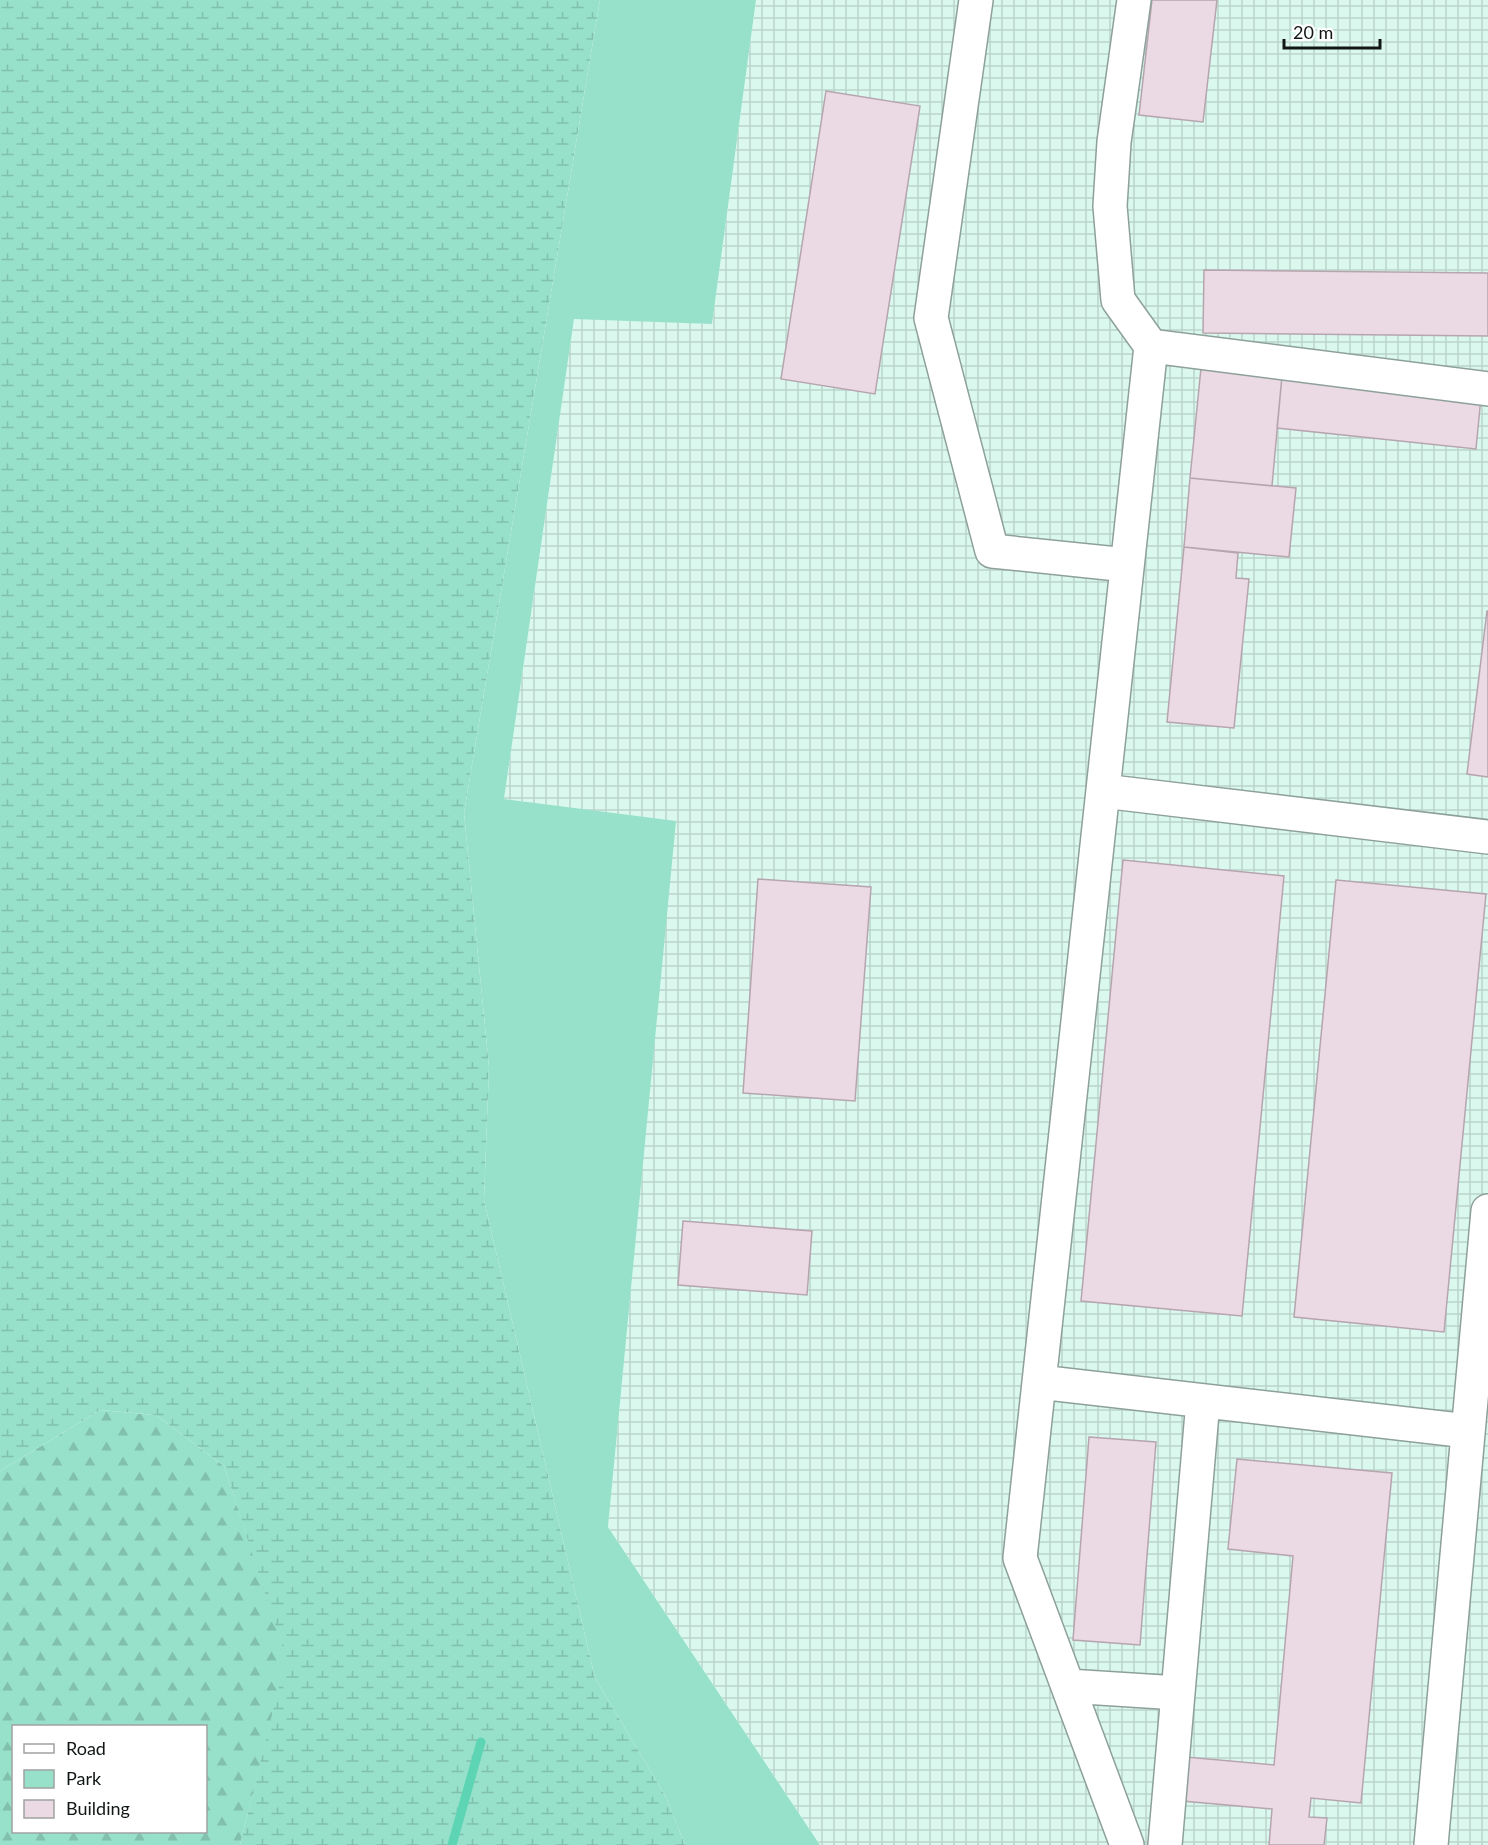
<svg xmlns="http://www.w3.org/2000/svg" width="1488" height="1845" font-family="Lato,sans-serif">
	<defs>
		<pattern id="industrial-grid" width="8" height="8" patternUnits="userSpaceOnUse" patternTransform="scale(1.5)"><rect width="8" height="8" fill="#daf8ee"/><path d="M0 4h8M4 0v8" fill="none" stroke="#bad4cb"/></pattern>
		<pattern id="forest-firs" width="22" height="20" patternUnits="userSpaceOnUse" patternTransform="scale(1.5)"><rect width="22" height="20" fill="#97e1ca"/><path d="M5 1l3.5 6h-7zM16 11l3.5 6h-7z" fill="#81c0ad"/></pattern>
		<pattern id="wetland-marsh" width="20" height="14" patternUnits="userSpaceOnUse" patternTransform="scale(1.5)"><rect width="20" height="14" fill="#97e1ca"/><path d="M1 5h8M5 5V1M11 12h8M15 12V8" fill="none" stroke="#81c0ad"/></pattern>
	</defs>
	<rect width="100%" height="100%" fill="#f3fffb"/>
	<path fill="url(#industrial-grid)" d="M756,0h732v1845h-668l-212,-318 67,-705 -171,-23 70,-481 138,6z"/>
	<path fill="#97e1ca" d="M600,0h156l-44,324 -138,-5 -70,480 172,22 -68,706 212,318h-135l-19,-48 -71,-119 -111,-478 5,-133 -25,-254z"/>
	<path fill="url(#forest-firs)" fill-rule="evenodd" d="M100,1410l56,5 68,51 63,192 -47,187h-240v-374zM14,1726h192v106h-192z"/>
	<path fill="url(#wetland-marsh)" d="M0,0h600l-136,813 25,254 -5,133 111,478 71,119 19,48h-445l46,-187 -62,-192 -68,-51 -56,-5 -100,61z"/>
	<g fill="none" stroke-linecap="round" stroke-linejoin="round">
		<path stroke="#5dd5b5" stroke-width="9" d="M452,1845l29,-103"/>
	</g>
	<path fill="#ebdae3" stroke="#b6a5ae" stroke-width="1.5" d="M1152,0h65l-14,122 -64,-7z
		M826,91l94,15 -45,288 -94,-15z
		M1204,270l284,3v63l-285,-3z
		M1201,368l81,8 -10,110 -82,-8z
		M1282,376l199,21 -5,52 -199,-21z
		M1190,478l106,10 -7,69 -105,-10z
		M1184,547l54,6 -2,25 13,1 -15,149 -67,-6z
		M1487,611h1v166l-21,-3z
		M1123,860l161,16 -42,440 -161,-15z
		M758,879l113,8 -16,214 -112,-8z
		M1336,880l150,14 -42,438 -150,-15z
		M683,1221l129,10 -5,64 -129,-10z
		M1089,1437l67,5 -16,203 -67,-5z
		M1237,1459l155,14 -31,330 -50,-5 -2,19 18,1 -3,27h-55l3,-36 -90,-8 4,-44 88,8 19,-209 -65,-7z"/>
	<g fill="none" stroke-linecap="round" stroke-linejoin="round">
		<g stroke="#8da099" stroke-width="36">
			<path id="minor" d="M976,0l-45,318 61,233 135,14
				M1151,346l337,43
				M1103,791l385,46
				M1039,1382l429,49
				M1068,1686l110,7
				M1127,1845l-107,-287 131,-1212 -33,-46 -8,-94 4,-64 20,-142
				M1165,1845l38,-444
				M1431,1845l57,-634"/>
		</g>
		<use href="#minor" stroke="#fff" stroke-width="33"/>
	</g>
	<rect x="12" y="1725" width="195" height="108" fill="#ffffff" stroke="#9fa2a1" stroke-width="1.5"/>
	<rect x="24" y="1744" width="30" height="9" fill="#ffffff" stroke="#9fa2a1" stroke-width="1.5"/>
	<text x="66" y="1755" font-size="18" fill="#101715">Road</text>
	<rect x="24" y="1770" width="30" height="18" fill="#97e1ca" stroke="#9fa2a1" stroke-width="1.5"/>
	<text x="66" y="1785" font-size="18" fill="#101715">Park</text>
	<rect x="24" y="1800" width="30" height="18" fill="#ebdae3" stroke="#9fa2a1" stroke-width="1.5"/>
	<text x="66" y="1815" font-size="18" fill="#101715">Building</text>
	<path d="M1284 39v9h96v-9" fill="none" stroke="#101715" stroke-width="3"/>
	<text x="1293" y="39" font-size="18" fill="#101715" stroke="#ffffff" stroke-width="4.5" paint-order="stroke">20 m</text>
</svg>
